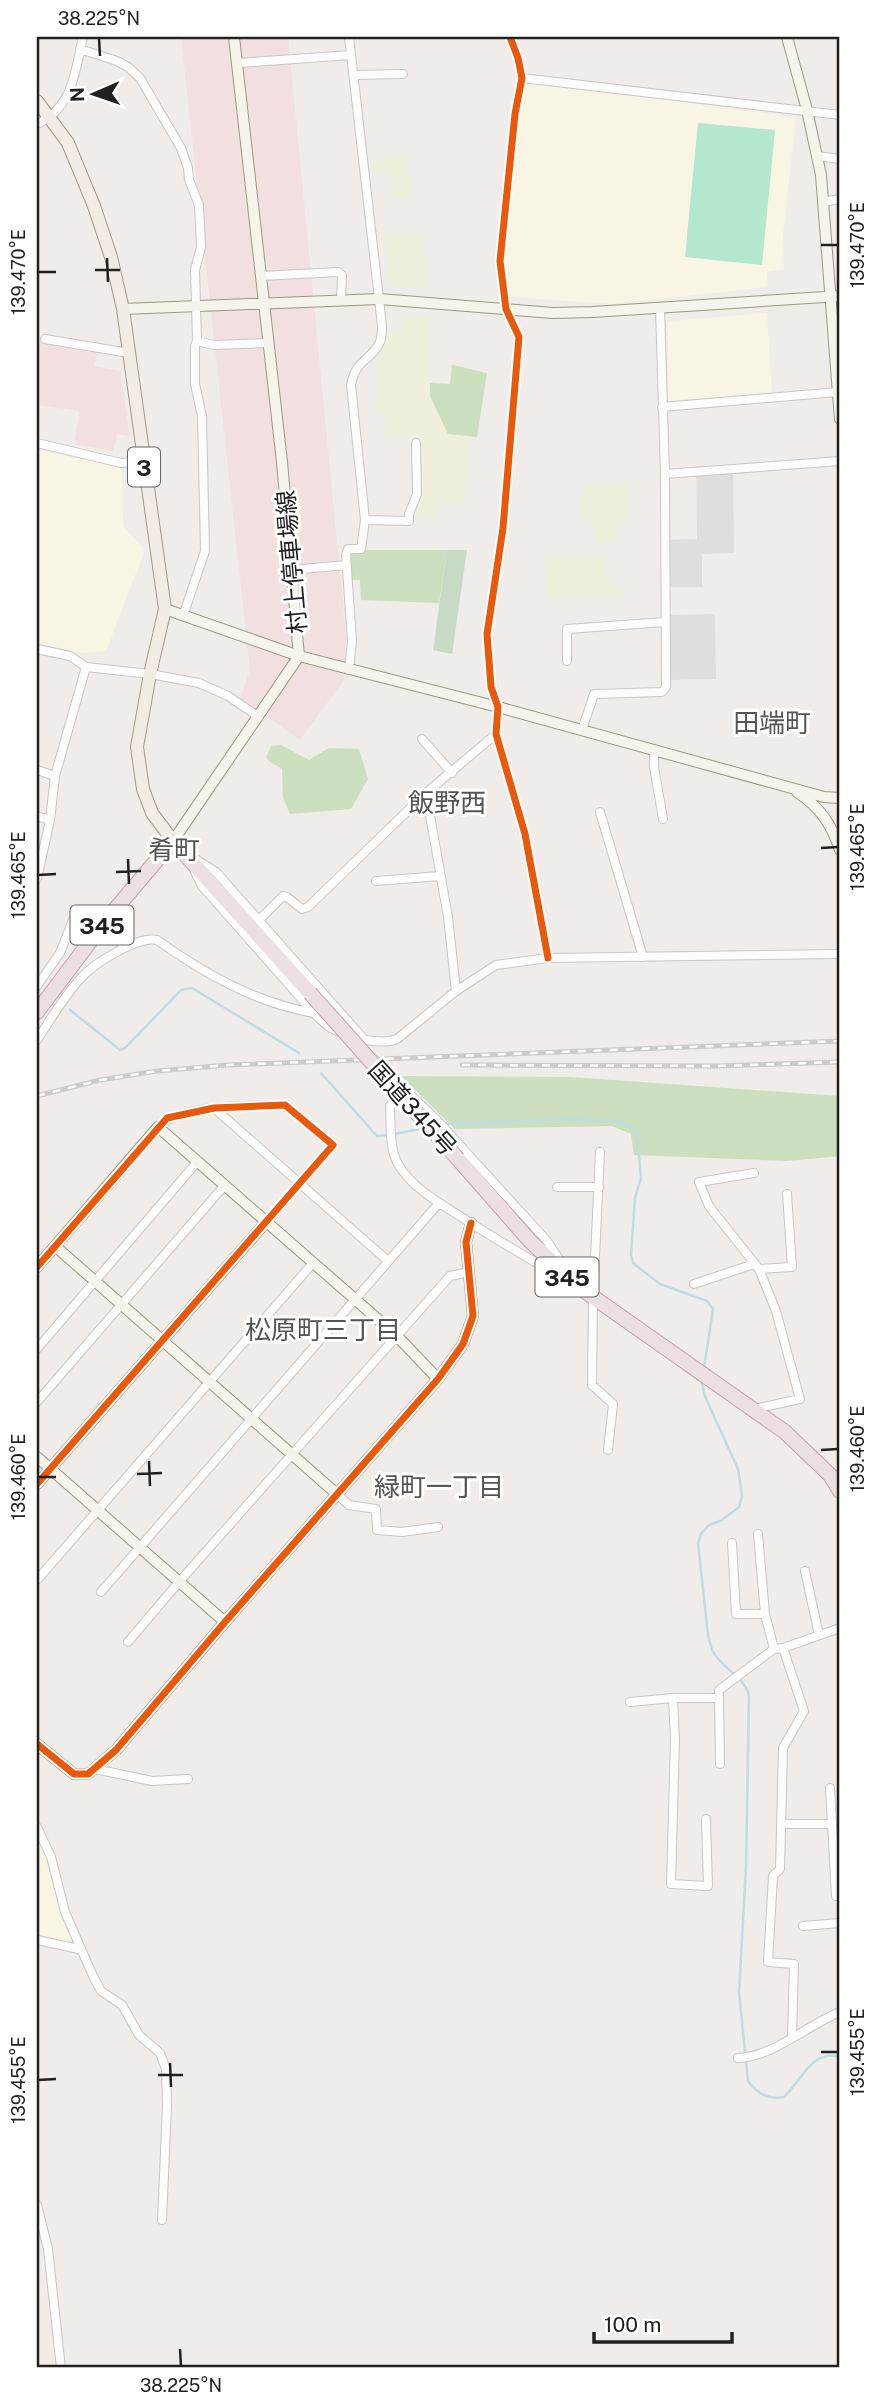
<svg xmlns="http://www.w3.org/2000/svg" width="877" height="2405" font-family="'Public Sans','Noto Sans JP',sans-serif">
	<rect width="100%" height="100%" fill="#efece9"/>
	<path fill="#f1e0df" d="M181,37h107l58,598 -2,45 -44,60 -60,-42 10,-28z
		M37,342l60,11 -3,13 26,5 10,65 -13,-2 -4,17 -39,-7 6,-33 -43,-6z"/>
	<path fill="#f8f5e5" d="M529,82l108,13 159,23 -13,116 1,35 -17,3 1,15 -156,17 -101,-7 -6,-31 17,-181z
		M767,313l5,79 -104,9v-80z
		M37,450l85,17 1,59 22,24 -39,101 -24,2 -45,-10z
		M37,1833l9,19 17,64 9,24 -4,4 -31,-6z"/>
	<path fill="#f0efdc" d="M408,157l2,39 -18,1 -2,-24 -20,1 -1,-14z
		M424,234l3,55 -36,-2 -6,-52z
		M401,316l30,1 -1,79 17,38 23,2 -6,68 -25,-1 -4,16 -21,-4 8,-21v-57l-37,1v-26h-9l-1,-54 11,-15 1,-9 15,-2z
		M628,482v39h-11l-1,19 -22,2 -2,-21h-13l5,-36z
		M606,556l2,28 14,-1 1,12 -75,4 -2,-40z"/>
	<path fill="#cbdebe" d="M452,365l35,8 -10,64 -29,-3 -18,-38v-13l20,1z
		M367,550h80l-8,53 -78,-3 -1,-20h-8l-2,-27z
		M281,745l28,15 20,-12 30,1 9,30 -17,30 -61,5 -7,-16 -1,-29 -12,-7 -4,-5 5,-11z
		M401,1076l169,1 270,19v60l-53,5 -153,-6 -3,-21 -19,-8 -157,3z"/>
	<path fill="#c7dac6" d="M447,550h20l-15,104 -19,-4z"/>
	<path fill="#b3e7ce" d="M698,123l77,7 -13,135 -77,-8z"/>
	<path fill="#dfdedd" d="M696,466h37l1,87 -32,1v33h-34l-1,-47 30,-1z
		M715,614l1,65 -46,1 -1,-65z"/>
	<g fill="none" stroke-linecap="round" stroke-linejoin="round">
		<path stroke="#bcdde3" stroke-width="2.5" d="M70,1010l50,40 5,-2 56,-58 11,-2 107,65
			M321,1073l56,63 11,-1
			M442,1124l130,-5 45,2 17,8 3,6 4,43 -6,20 -4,57 2,8 27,21 47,17 6,8 -9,59
			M394,1134l32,-6
			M702,1381l2,13 34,75 4,27 -3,11 -17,13 -14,6 -7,8 -3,9 10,93 4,14c10,19 30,25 37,44l-3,173 -7,125 9,89c10,13 20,19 36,16 18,-17 28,-48 56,-40"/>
		<g stroke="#c8c7c5" stroke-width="10">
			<path id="street" d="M349,37l30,262c1,13 6,34 0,45 -10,19 -22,13 -28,41l14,135 -4,29h-13l-2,6 6,86 -3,29
				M510,37l8,21 4,20 -7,36 -15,147 6,48 13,28 -16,191 -16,106 4,53 7,20 -2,27 29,100 23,124
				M80,49l37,12 11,6 12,11 41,70 7,20 1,12 10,25 2,42 -6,23 2,71 -2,5v38l7,32 3,135 -22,65
				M238,63l113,-8
				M354,75l49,-1
				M522,78l318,37
				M37,124c36,-16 38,-52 46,-87
				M817,156l23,3
				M823,202l17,-3
				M261,276l77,-4 4,3 -1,24
				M45,339l84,14
				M197,341l17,4 54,-2
				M662,407l176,-15
				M37,443l84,20 22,-2
				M665,474l175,-13
				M365,520l44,1v-7l8,-20 -1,-51
				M291,570l55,-5
				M37,649l33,7 16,11 64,7 49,9 29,13 31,21
				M567,661v-32l98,-7
				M582,730l12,-36 68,-2 4,-5 -1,-213 -5,-166
				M422,739l30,34
				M654,750v17l9,52
				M37,770l18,6
				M426,793l22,124 8,74
				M600,812l43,145
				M37,816l13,4
				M194,858l22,14 146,165
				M195,872l7,14 112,127c5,5 11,12 17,15 17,9 48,18 66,11l59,-48 40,-26 52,-7 292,-4
				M37,879l13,-59 5,-44 31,-109
				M376,881l64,-5
				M259,920l24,-24 4,1 15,12 6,-2 118,-114 70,-59
				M37,986l23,-33 13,-33 5,-5 7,-3 10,1 12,6 17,29
				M37,1040c14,-21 27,-44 44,-62 13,-15 57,-42 76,-38 48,34 99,63 157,73
				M406,1091l29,27 112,123 29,44c-37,-20 -72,-41 -107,-63 -24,-16 -56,-32 -71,-58 -9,-16 -7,-39 -8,-58z
				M214,1108l174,153
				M158,1127c26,-24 92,-21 127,-22l48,40 -67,77
				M600,1152l-7,147 -1,86 21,19 -5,46
				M557,1187h42
				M759,1269l33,-2 -5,-73
				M694,1284l60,-20
				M37,1349l160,-187
				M37,1402l187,-216
				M754,1409l46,-10 -24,-88 -17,-42 -50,-63 -10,-24 55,-9
				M338,1495l11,10 27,4 1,21 25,2 36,-5
				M758,1534l7,80 9,35
				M732,1543l4,71h29
				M805,1571l14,64
				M37,1580l276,-317
				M101,1592l338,-389
				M128,1642l51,-60 271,-306 19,-4
				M719,1698l1,66
				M630,1702l43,-4
				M95,1769l57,12 36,-2
				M830,1788l6,108
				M706,1819l2,67 -37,-2 4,-144 -2,-42h46v-8l55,-41 9,-1
				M782,1824h50
				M37,1827l14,30 14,55 28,64 8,15 21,14 17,30 21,18 6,16 1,37 -5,114
				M803,1926l37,-3
				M37,1940l42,9
				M792,2037l2,-73 -26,-2 5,-86 7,-7 3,-121 21,-37 -21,-63 57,-20
				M738,2058c35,-1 69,-33 102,-46
				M37,2205l11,44 13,119"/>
		</g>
		<g stroke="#9a9a7f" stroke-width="12">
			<path id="secondary" d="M234,37l48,425 17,194
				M787,37l20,73 14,65 19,244
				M123,309l256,-10 174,14 40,-1 247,-16
				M165,609l134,47 199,51 326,90 16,1
				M797,792c23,15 35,33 43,58
				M173,841l126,-185
				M55,1246l283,249
				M37,1267l121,-140 239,209 41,43
				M37,1457l188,165
				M37,1484l229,-262
				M37,1744l37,30h14l28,-24 109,-128 213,-243 25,-35 10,-28 -7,-74 5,-19"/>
		</g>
		<g stroke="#a69985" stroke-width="14">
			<path id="primary" d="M37,101l31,42 26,63 17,51 12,52 42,300 -15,65 -13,73 6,42 9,24 21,28"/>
		</g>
		<g stroke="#c69eac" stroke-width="16">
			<path id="highway" d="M37,1012l70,-93 66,-78 137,152
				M458,1159l72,82 46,44 209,147 45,43 10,16"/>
		</g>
		<use href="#street" stroke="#fdfcfc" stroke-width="8"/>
		<use href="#secondary" stroke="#f4f4ec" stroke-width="10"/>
		<use href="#primary" stroke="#f2ece6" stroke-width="12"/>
		<use href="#highway" stroke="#ecdfe2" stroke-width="14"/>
		<g stroke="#cbcbca" stroke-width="5">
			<path id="rail" d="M462,1065l255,1 123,-4
				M37,1096l63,-16 57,-9 71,-6 612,-24"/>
		</g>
		<use href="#rail" stroke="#fff" stroke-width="2.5" stroke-dasharray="8" stroke-linecap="butt"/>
		<g stroke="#c69eac" stroke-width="16" stroke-linecap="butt">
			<path id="highway-bridge" d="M310,993l148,166"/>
		</g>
		<use href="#highway-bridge" stroke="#ecdfe2" stroke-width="14"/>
		<g stroke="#fff" stroke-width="11">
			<path id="cycleway" d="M510,37l8,21 4,20 -7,36 -15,147 6,48 13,28 -16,191 -16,106 4,53 7,20 -2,27 29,100 23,124
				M37,1267l130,-149 47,-10 71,-3 48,40 -296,339
				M37,1744l37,30h14l28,-24 109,-128 213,-243 25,-35 10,-28 -7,-74 5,-19"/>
		</g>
		<use href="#cycleway" stroke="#e8590c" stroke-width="7"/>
	</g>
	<path fill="none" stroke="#212121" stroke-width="2.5" d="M99,38l1,18M821,245h17M107,258l1,24M95,270h25M38,272h18M821,848l17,-1M128,859l1,25M116,872l25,-1M38,875l18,-1M821,1450l17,-1M149,1461l1,25M137,1474l25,-1M38,1477h18M821,2052h17M170,2063l1,24M158,2075h25M38,2080l18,-1M180,2349l1,17"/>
	<g text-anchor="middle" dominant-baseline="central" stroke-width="6" stroke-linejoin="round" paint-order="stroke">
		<g fill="#fff" stroke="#646464" stroke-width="2">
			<rect x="128" y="447.5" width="32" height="39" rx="5"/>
			<rect x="70.5" y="905.5" width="63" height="39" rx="5"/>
			<rect x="535.5" y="1257.5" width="63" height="39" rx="5"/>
		</g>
		<g font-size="23" font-weight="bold" fill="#212121">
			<text x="144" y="467">3</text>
			<text x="102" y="925">345</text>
			<text x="567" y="1277">345</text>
		</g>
		<g font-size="24" fill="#212121" stroke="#fff">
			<text transform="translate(291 562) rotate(-95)">村上停車場線</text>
			<text transform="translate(413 1108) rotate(48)">国道345号</text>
		</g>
		<g font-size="26" fill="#545454" stroke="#fff">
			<text x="772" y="722">田端町</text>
			<text x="447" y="802">飯野西</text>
			<text x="174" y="849">肴町</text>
			<text x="323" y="1329">松原町三丁目</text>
			<text x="439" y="1486">緑町一丁目</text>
		</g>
	</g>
	<rect width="877" height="2405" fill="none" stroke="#ffffff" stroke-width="77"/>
	<g transform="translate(94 94) rotate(268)" stroke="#ffffff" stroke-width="5" paint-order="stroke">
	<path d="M0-5L12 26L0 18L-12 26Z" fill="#212121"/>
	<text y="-10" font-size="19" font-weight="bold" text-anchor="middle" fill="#212121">N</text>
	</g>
	<path d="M594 2332v10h138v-10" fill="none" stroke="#212121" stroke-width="3.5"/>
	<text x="604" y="2332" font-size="21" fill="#212121" stroke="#ffffff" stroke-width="5" paint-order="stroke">100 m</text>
	<rect x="38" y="38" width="800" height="2328" fill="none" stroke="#212121" stroke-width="2.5"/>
	<g font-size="18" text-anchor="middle" fill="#212121">
		<text x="99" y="25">38.225°N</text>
		<text transform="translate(858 245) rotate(-90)" y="6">139.470°E</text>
		<text transform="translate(19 272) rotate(-90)" y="6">139.470°E</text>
		<text transform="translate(858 847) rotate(-90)" y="6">139.465°E</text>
		<text transform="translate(19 875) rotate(-90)" y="6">139.465°E</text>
		<text transform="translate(858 1449) rotate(-90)" y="6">139.460°E</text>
		<text transform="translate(19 1477) rotate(-90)" y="6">139.460°E</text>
		<text transform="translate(858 2052) rotate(-90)" y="6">139.455°E</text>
		<text transform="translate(19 2080) rotate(-90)" y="6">139.455°E</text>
		<text x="181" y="2392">38.225°N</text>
	</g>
</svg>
